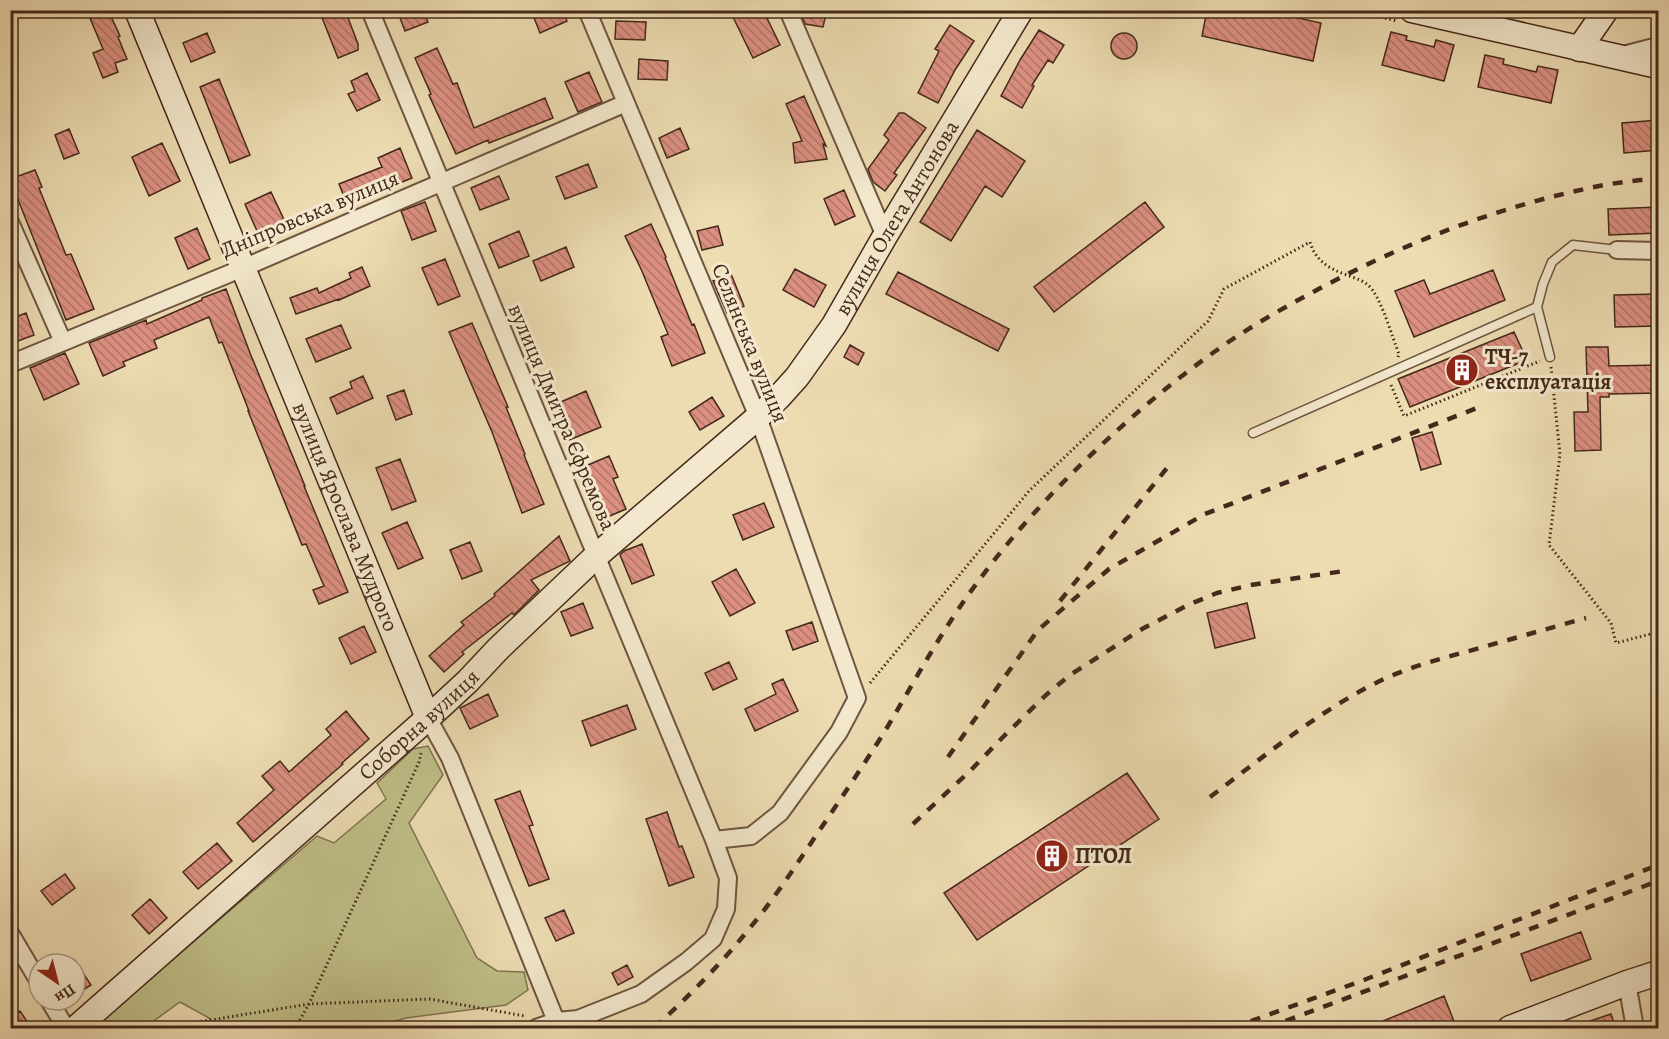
<svg xmlns="http://www.w3.org/2000/svg" width="1669" height="1039" font-family="Alegreya,serif">
	<defs>
		<pattern id="building-back-hatch" width="6" height="6" patternUnits="userSpaceOnUse" patternTransform="scale(1.5)"><rect width="6" height="6" fill="#dc9081"/><path d="M-1 5l2 2M0 0l6 6M5-1l2 2" fill="none" stroke="#b47669"/></pattern>
	</defs>
	<rect width="100%" height="100%" fill="#eddcb2"/>
	<filter id="stains"><feTurbulence type="fractalNoise" baseFrequency=".00333" numOctaves="4"/><feColorMatrix values="0 0 0 0 .2 0 0 0 0 .09 0 0 0 0 .02 0 0 0 .5 -.17"/></filter>
	<radialGradient id="worn" r=".72"><stop offset=".6" stop-color="#630" stop-opacity="0"/><stop offset="1" stop-color="#630" stop-opacity=".3"/></radialGradient>
	<path fill="#bfbe87" stroke="#827350" stroke-width="1.5" d="M428,746l15,29 -34,48 68,135 20,13 27,1 4,18 -22,15 -100,13 -37,10h-154l-6,-10 -29,-16 -36,26h-51l224,-192 17,7 52,-44 -9,-16 36,-34z"/>
	<path fill="url(#building-back-hatch)" stroke="#44281a" stroke-width="1.5" d="M105,10h3l12,26 -2,1 9,22 -12,4 3,9 -15,6 -10,-25 10,-4 -13,-31z
		M319,10h26l13,34v6l-20,8z
		M397,10h26l5,12 -23,9z
		M531,10h31l5,11 -27,12z
		M747,10h16l17,35 -27,13 -20,-41z
		M800,10h27l-4,17 -18,-3z
		M1207,10h55l59,13 -8,38 -111,-25z
		M616,21l30,1 -1,18 -30,-1z
		M950,25l24,16 -19,29 -17,33 -20,-10 21,-42 -4,-2z
		M1039,30l25,15 -11,18 -5,-3 -16,25 2,1 -12,22 -21,-12 19,-36z
		M1391,32l16,4 -1,4 28,7 2,-7 18,5 -10,36 -62,-16z
		M207,33l8,19 -24,10 -8,-19z
		M1111 46a13 13 0 1 1 26 0a13 13 0 1 1-26 0Z
		M437,48l16,36 4,-1 17,45 71,-30 8,20 -64,25 -1,-3 -32,14 -27,-59 2,-1 -16,-36z
		M1485,55l19,4 -1,5 33,8 2,-6 20,4 -7,33 -73,-16z
		M639,59l29,2 -1,19 -29,-1z
		M589,72l13,30 -24,10 -13,-30z
		M367,73l13,27 -23,11 -9,-17 7,-3 -4,-10z
		M219,79l31,76 -20,8 -30,-76z
		M804,96l22,50 -3,-2 4,15 -32,4 -2,-20 9,-2 -16,-37z
		M899,113h5l22,15 -32,45 3,2 -12,16 -12,-9 -5,-13 21,-29 -5,-5z
		M1659,120v30l-35,3 -2,-30z
		M680,128l9,21 -22,9 -8,-20z
		M69,129l10,24 -15,6 -9,-24z
		M977,130l48,31 -23,36 -17,-11 -34,55 -31,-19z
		M162,143l18,38 -31,15 -17,-39z
		M400,148l12,30 -65,26 -8,-20 43,-17 -4,-9z
		M588,164l9,23 -32,12 -9,-22z
		M35,170l7,17 -3,1 27,67 5,-1 23,55 -28,11 -49,-123 -2,1 -5,-11v-8z
		M499,176l10,23 -29,11 -9,-22z
		M844,190l11,26 -20,9 -11,-26z
		M271,192l17,36 -27,12 -16,-36z
		M425,202l11,29 -24,9 -11,-29z
		M1145,202l19,25 -110,85 -20,-25z
		M1659,207v26l-50,2 -1,-26z
		M651,224l15,33 -1,1 27,67 2,-1 11,29 -33,13 -11,-29 7,-3 -27,-65 -16,-33z
		M718,226l5,19 -21,5 -5,-19z
		M197,228l13,31 -22,10 -13,-31z
		M519,231l10,25 -30,12 -10,-24z
		M566,247l8,20 -33,14 -8,-20z
		M445,259l15,37 -22,9 -16,-37z
		M362,267l8,19 -31,14v-1l-43,15 -6,-16 27,-10 2,5 32,-15 -2,-5z
		M795,269l31,16 -12,22 -31,-17z
		M1493,270l12,30 -91,37 -19,-46 29,-11 6,14z
		M898,272l111,57 -11,22 -112,-57z
		M731,274l13,32 -17,7 -14,-32z
		M226,289l24,64 55,133h-1l44,106 -29,12 -6,-14 11,-4 -18,-42 -4,1 -54,-134h1l-27,-69 -3,1 -10,-26 -55,23 3,8 -34,14 2,4 -22,10 -14,-33 57,-23 1,4 55,-24v-2z
		M1659,294v32l-44,1 -1,-32z
		M26,313l8,22 -24,9v-25z
		M472,323l36,84h-2l19,47 -1,1 20,49 -22,9 -30,-81 -43,-100z
		M341,325l10,23 -35,14 -10,-23z
		M1514,332l13,28 -117,47 -12,-28z
		M850,345l14,8 -6,12 -14,-8z
		M1586,347h22l1,19 50,-1v28l-50,1v3h-9l1,53 -26,1 -1,-39h14z
		M65,353l14,31 -35,16 -14,-32z
		M363,376l10,22 -36,16 -7,-16 22,-10 -2,-6z
		M404,390l8,24 -16,6 -9,-24z
		M586,391l15,36 -32,13 -15,-35z
		M712,397l12,19 -24,14 -11,-18z
		M1432,432l9,32 -20,6 -9,-32z
		M609,456l9,21 -5,2 13,30 -21,9 -13,-30 -2,1 -9,-21z
		M400,459l16,42 -24,9 -16,-42z
		M764,503l10,24 -31,13 -10,-25z
		M407,522l16,36 -25,11 -16,-36z
		M559,536l11,25 -39,19 8,10 -25,25 -2,-2 -50,39 2,2 -20,18 -15,-16 35,-31 -3,-3 34,-26 -1,-2z
		M470,542l12,29 -20,8 -12,-29z
		M642,544l12,31 -22,9 -12,-29 4,-4z
		M736,569l19,34 -25,13 -18,-34z
		M583,603l10,25 -22,8 -10,-24z
		M1247,603l8,35 -40,10 -8,-35z
		M812,622l6,19 -25,9 -7,-19z
		M364,626l12,26 -25,12 -12,-26z
		M729,662l8,17 -24,11 -8,-17z
		M783,679l15,32 -43,20 -10,-22 31,-15 -4,-10z
		M488,694l10,22 -28,13 -10,-21z
		M627,705l9,24 -45,17 -9,-25z
		M346,711l23,28 -27,24 1,1 -90,78 -16,-19 37,-33 -12,-14 18,-15 9,11 42,-37 -5,-6z
		M1127,773l32,46 -182,121 -33,-47z
		M520,791l13,34 -4,1 20,53 -20,7 -34,-86z
		M667,812l12,35 3,-1 12,31 -25,9 -23,-67z
		M217,843l15,18 -34,28 -15,-17z
		M65,874l10,14 -23,17 -11,-14z
		M150,899l17,19 -18,16 -17,-19z
		M564,910l10,23 -18,8 -11,-23z
		M1581,932l10,27 -60,22 -10,-27z
		M75,961l16,24 -16,10z
		M627,965l6,12 -15,8 -6,-12z
		M1444,996l13,33h-91v-1z
		M20,1011l12,18h-22v-11z
		M1611,1014l5,15h-41v-3z"/>
	<g fill="none" stroke-linecap="round" stroke-linejoin="round">
		<g stroke="#6e5540" stroke-width="11">
			<path id="lane" d="M1537,307l13,50
				M1253,433l284,-126 6,-23 9,-22 21,-17 44,5"/>
		</g>
		<g stroke="#6e5540" stroke-width="20">
			<path id="street" d="M370,10l344,830
				M788,10l97,226
				M1623,55l35,-9
				M10,222l53,120
				M1617,250l41,1
				M10,364l233,-96 383,-165
				M428,718l22,40 106,263
				M10,933l29,49
				M1627,983l8,45
				M49,1000l17,28
				M536,1028l20,-7 22,-2 63,-25 45,-32 27,-23 13,-30 2,-31 -14,-38 37,-4 29,-23 59,-81 18,-34 -99,-281 -171,-407"/>
		</g>
		<g stroke="#44281a" stroke-width="27">
			<g id="secondary">
				<path id="s1" d="M137,10l291,708"/>
				<path d="M1412,10l246,56"/>
				<path d="M1579,49l27,-39"/>
				<path id="s2" d="M76,1028l352,-310 40,-37 30,-32 97,-92 163,-140 21,-20 18,-20 37,-52 51,-89 136,-226"/>
				<path d="M1510,1028l117,-45 31,-10"/>
			</g>
		</g>
		<path stroke="#44281a" stroke-width="3" stroke-dasharray="1.5 3" stroke-linecap="butt" d="M1350,10l47,11
			M1551,367l9,87 -11,91 62,78 5,20 42,-11
			M1391,385l13,31 136,-55
			M870,683l159,-192 179,-170 16,-32 86,-47c5,18 19,27 37,33 7,3 15,5 21,10 13,11 24,52 31,69l-1,3
			M161,1028l148,-24 120,-5 96,17
			M295,1028l14,-24 110,-242 2,-9"/>
		<use href="#lane" stroke="#f3e8cd" stroke-width="8"/>
		<use href="#street" stroke="#f3e8cd" stroke-width="16"/>
		<use href="#secondary" stroke="#f3e8cd" stroke-width="24"/>
		<path stroke="#44281a" stroke-width="4.5" stroke-dasharray="10 10" stroke-linecap="butt" d="M1060,601l111,-138
			M948,757l90,-127 71,-61 96,-55 272,-106
			M1210,797c56,-42 111,-88 174,-118 31,-14 63,-22 96,-31 35,-10 70,-20 106,-30
			M913,824l58,-54 32,-33 43,-42 24,-20 72,-46 46,-24 29,-12 34,-8 93,-14
			M654,1028c34,-31 66,-63 95,-99 25,-30 46,-62 68,-95 23,-34 46,-68 68,-103 21,-35 41,-72 63,-106 41,-64 91,-121 146,-173 41,-39 85,-76 133,-109 28,-19 58,-36 88,-52 91,-49 187,-86 289,-106 18,-3 36,-5 54,-7
			M1232,1028l132,-48 294,-115
			M1267,1028l391,-147"/>
	</g>
	<defs>
		<g id="building-disc" transform="scale(1.725)"><circle r="9.5" fill="#8f2418" stroke="#f3e8cd"/><path d="M-4-6H4V6H1V3H-1V6H-4ZM-2.5-4.3h1.7v1.8h-1.7ZM.8-4.3h1.7v1.8H.8ZM-2.5-1h1.7V.8h-1.7ZM.8-1h1.7V.8H.8Z" fill="#fff"/></g>
	</defs>
	<g fill-rule="evenodd">
		<use href="#building-disc" x="1462" y="370"/>
		<use href="#building-disc" x="1052" y="856"/>
	</g>
	<g text-anchor="middle" dominant-baseline="central" stroke-width="6" stroke-linejoin="round" paint-order="stroke">
		<g font-size="22" fill="#44281a" stroke="#f3e8cd">
			<text transform="translate(310 214) rotate(-23)">Дніпровська вулиця</text>
			<text stroke="none"><textPath href="#s2" startOffset="1160">вулиця Олега Антонова</textPath></text>
			<text transform="translate(750 343) rotate(68)">Селянська вулиця</text>
			<text transform="translate(562 417) rotate(67)">вулиця Дмитра Єфремова</text>
			<text stroke="none"><textPath href="#s1" startOffset="548">вулиця Ярослава Мудрого</textPath></text>
			<text stroke="none"><textPath href="#s2" startOffset="458">Соборна вулиця</textPath></text>
		</g>
		<g font-size="22" font-weight="bold" fill="#44281a" stroke="#f3e8cd" text-anchor="start">
			<text x="1485" y="357">ТЧ-7<tspan x="1485" dy="25">експлуатація</tspan></text>
			<text x="1075" y="856">ПТОЛ</text>
		</g>
	</g>
	<rect width="1669" height="1039" fill="none" stroke="#eddcb2" stroke-width="36"/>
	<rect x="12" y="12" width="1645" height="1015" fill="none" stroke="#44281a" stroke-width="3"/>
	<rect x="18" y="18" width="1633" height="1003" fill="none" stroke="#44281a" stroke-width="1.5"/>
	<g transform="translate(57 982) rotate(145)"><circle r="28" fill="#f3e8cd" stroke="#ad9b85" stroke-width="1.5"/>
	<path d="M0-4.5L10 22L0 15L-10 22Z" fill="#8f2418"/>
	<text y="-9" font-size="16" font-weight="bold" text-anchor="middle" fill="#44281a">Пн</text>
	</g>
	<rect width="100%" height="100%" filter="url(#stains)"/>
	<rect width="100%" height="100%" fill="url(#worn)"/>
</svg>
